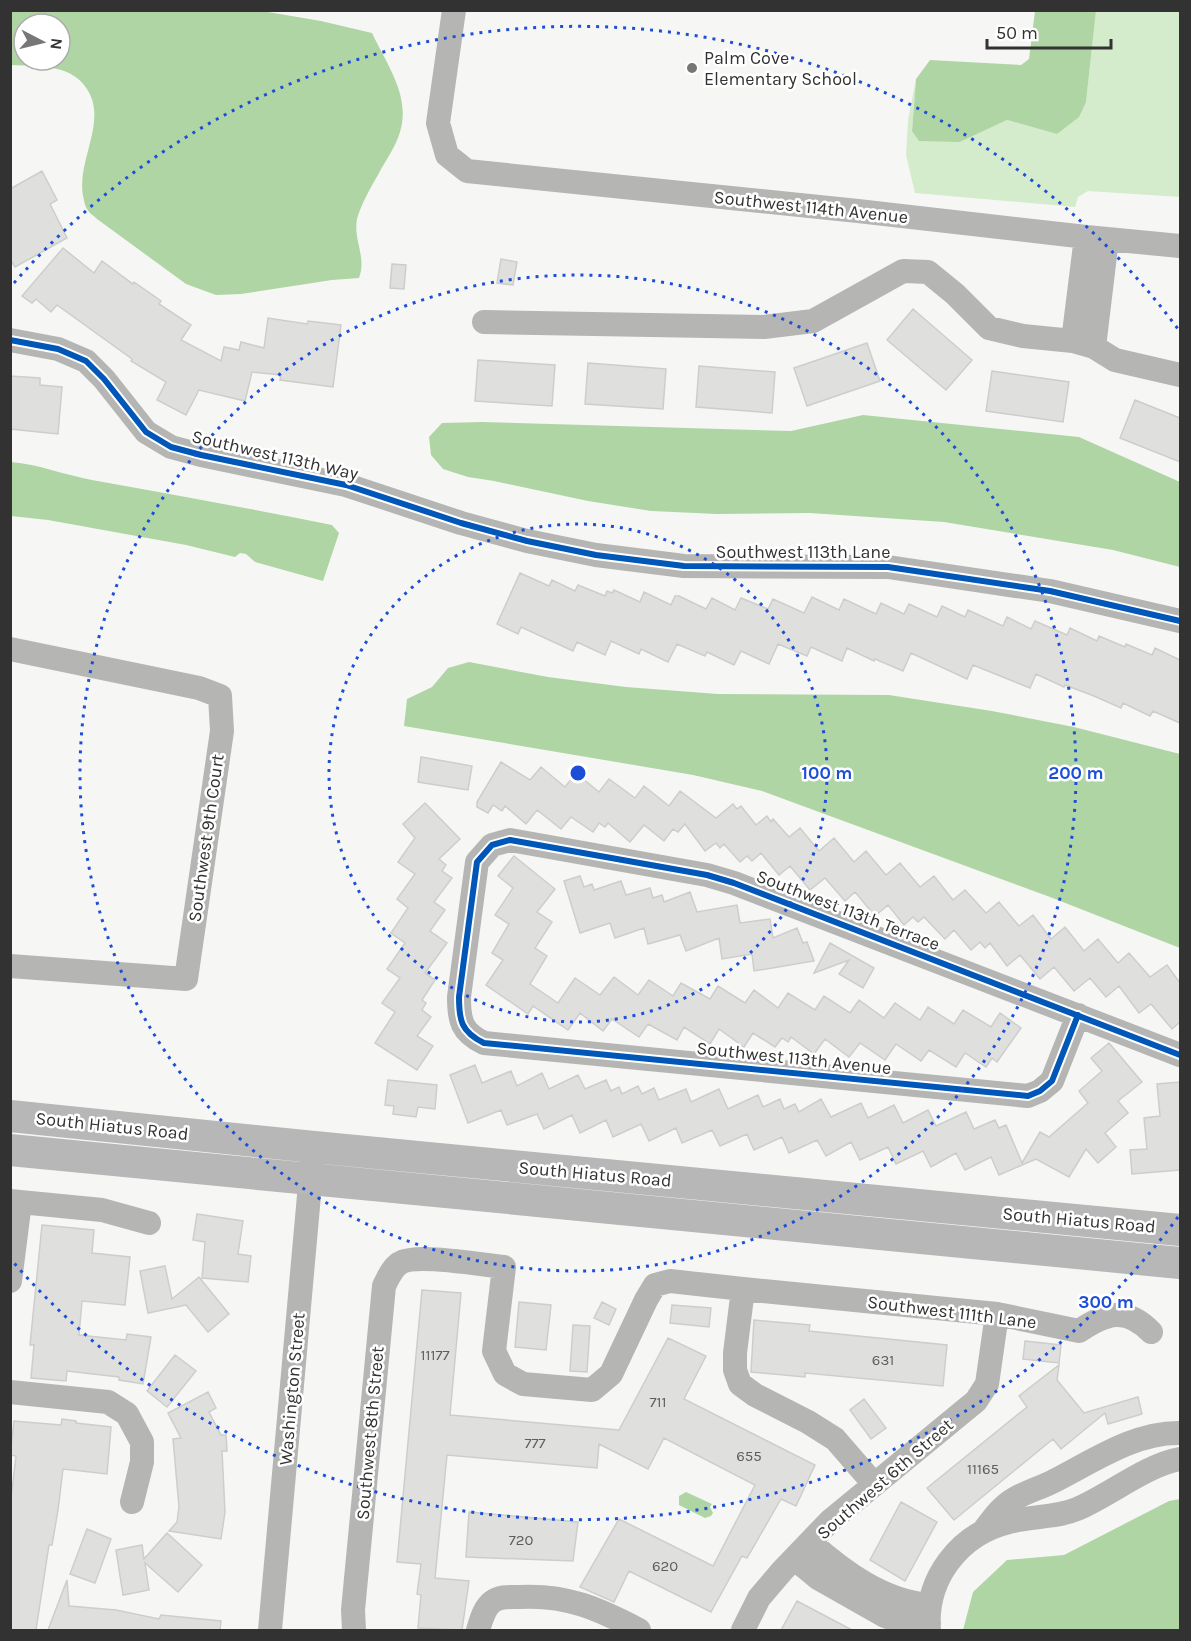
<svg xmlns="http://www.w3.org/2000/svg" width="1191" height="1641" font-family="Karla,sans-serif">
	<rect width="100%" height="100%" fill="#f6f7f5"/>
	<path fill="#d4ebcc" d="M1096,11h84v186l-92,-6 -10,6 -3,10 -160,-14 -9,-38 2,-35 8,-41 -4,52 48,11 47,-22 50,14 29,-32z"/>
	<path fill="#b0d5a4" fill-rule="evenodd" d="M10,11h252l59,10 51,12c15,32 39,63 28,99 -4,14 -14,28 -21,41 -8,14 -18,31 -22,46 -4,21 10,38 2,59l-27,2 -91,14 -25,1 -30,-11 -89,-65c-3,-3 -8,-6 -10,-10 -2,-3 -3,-9 -4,-13 -7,-37 28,-78 1,-111 -5,-7 -15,-13 -23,-15 -16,-5 -34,-4 -50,-5zM24,24h36v36h-36z
		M1035,11h61l-10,91 -7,15 -22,17 -50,-14 -47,22 -41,-1 -7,-10 4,-52 14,-19 91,5 8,-6z
		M863,415l216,22 101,45v85l-67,-17 -169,-28 -134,-9 -93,1 -66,-3 -63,-10 -94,-20 -26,-4 -25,-8 -12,-14 -2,-18 13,-14 40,-1 309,9z
		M11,462c28,2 53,13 81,18 80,14 160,29 240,45l7,8 -16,48 -68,-19 -9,-8 -6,-1 -5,4 -49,-12 -138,-25 -37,-4z
		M469,662l79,15 78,10 92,7 171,1 103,16 82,16 106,27v194l-130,-51 -288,-106 -69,-16 -289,-49 3,-27 25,-12 16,-19z
		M686,1492l26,12 -2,3 3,6 -2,3 -6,2 -26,-13v-9z
		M1180,1499v131h-217l10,-38 34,-32 57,-5 105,-54z"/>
	<path fill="#dfe0de" stroke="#cdcecc" stroke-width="1.5" d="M42,171l15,29 -7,4 17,34 -52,29 -5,-8v-70z
		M63,248l31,25 8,-12 31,23 1,-2 27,19 -2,3 32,21 -10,15 40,21 3,-14 15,3 2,-8 23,6 4,-30 39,6 1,-3 33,4 -8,62 -53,-7 1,-5 -29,-3 -7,29 -46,-11 -13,25 -29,-15 9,-18 -35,-21 1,-2 -75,-54 -6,7 -15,-13 -4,4 -10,-7z
		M501,259l16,3 -4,23 -16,-2z
		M392,264l14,1 -2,24 -14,-1z
		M913,309l59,51 -26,30 -59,-50z
		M867,343l13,38 -73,25 -13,-38z
		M478,360l77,5 -3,41 -77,-5z
		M588,363l78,6 -3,40 -78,-5z
		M699,366l76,6 -3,41 -76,-6z
		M992,371l77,11 -6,40 -77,-11z
		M10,376l30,2v7l22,2 -4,47 -48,-5z
		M1135,400l45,18v44l-60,-24z
		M520,573l29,13 3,-6 23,11 3,-6 27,11 2,-5 5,2 2,-3 26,12 4,-10 27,13 4,-9h4l27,13 6,-11 23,12 6,-12 27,11 5,-10 31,14 8,-16 27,13 5,-11 32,15 5,-11 23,11 5,-10 28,13 5,-11 23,11 3,-7 35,16 4,-9 24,12 4,-8 32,14 3,-7 27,13 2,-5 26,11 1,-3 26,11 3,-7 25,12v63l-27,-12 -3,5 -27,-13 -2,5 -27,-12 -29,-11 -1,2 -28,-13 -6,14 -57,-23 -6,14 -56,-26 -8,18 -28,-12 -1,2 -27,-13 -5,13 -31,-14 -4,9 -29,-12 -9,20 -28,-13 -7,14 -27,-13 -2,4 -28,-12 -9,18 -27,-13 -2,5 -28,-13 -6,14 -28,-13 -4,9 -52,-24 -3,7 -21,-10z
		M421,757l51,9 -4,24 -50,-8z
		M501,762l29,18 11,-13 24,20 11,-14 23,19 10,-13 26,19 9,-12 25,20 11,-15 36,27 17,-14 4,5 4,-3 15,19 11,-9 4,6 2,-3 16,18 11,-9 19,23 15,-13 20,24 12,-11 20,24 14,-12 20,24 14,-11 19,24 12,-10 21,23 13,-11 20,24 14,-11 18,24 14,-12 19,24 14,-12 20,24 11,-10 21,24 17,-12 13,18v39l-8,7 -21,-25 -12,9 -20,-27 -13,11 -16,-19 -16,13 -20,-24 -14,12 -20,-24 -13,11 -17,-23 -5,5 -5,-6 -9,8 -17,-20 -9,9 -21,-22 -6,5 -5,-5 -9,8 -16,-20 -13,11 -20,-24 -10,9 -20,-23 -15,12 -20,-24 -11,9 -18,-22 -9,8 -5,-5 -7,6 -16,-18 -4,4 -4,-5 -11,8 -20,-27 -7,8 -5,-3 -9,12 -20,-16 -14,17 -22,-19 -3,4 -6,-4 -6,9 -22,-15 -10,12 -24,-19 -11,14 -21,-18 -3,5 -9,-6 -5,8 -11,-6v-5z
		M425,803l35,36 -21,20 7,6 -4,6 10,7 -18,24 11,8 -15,21 17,12 -22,30 10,7 -13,20 4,3 -4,7 9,7 -14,19 16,10 -16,24 -42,-27 20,-31 -13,-9 18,-25 -13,-9 18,-26 -14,-10 17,-25 -11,-9 18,-25 -17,-12 17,-24 -12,-14z
		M514,856l41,33 -18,23 15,10 -17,26 12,8 -17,28 28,19 17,-25 25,17 14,-18 24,18 11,-15 24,16 8,-13 29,16 8,-13 27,17 9,-13 24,18 10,-15 27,17 9,-14 26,17 9,-13 25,18 11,-15 25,17 8,-13 26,17 9,-14 28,17 9,-14 21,15 -24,34 -5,-4 -6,9 -21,-14 -9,14 -27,-17 -8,11 -25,-17 -11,16 -25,-17 -11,14 -24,-18 -11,15 -23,-17 -3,5 -6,-4 -7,9 -22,-14 -9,14 -25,-18 -9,15 -26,-17 -7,13 -29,-16 -9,13 -27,-18 -9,12 -23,-18 -12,17 -35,-24 -5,8 -42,-29 17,-25 -11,-7 17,-29 -14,-9 18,-27 -15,-12z
		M580,876l4,11 8,-3 2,6 27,-9 5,14 24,-7 3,10 9,-3 2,7 26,-10 7,20 40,-7 3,18 30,-4 3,19 24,-10 6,15 4,-1 7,19 -60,10 -2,-17 -30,5 -3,-21 -33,13 -6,-16 -32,9 -4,-16 -29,10 -5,-15 -30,10 -16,-52z
		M830,943l44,25 -11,20 -24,-14 10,-14 -35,13z
		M1109,1043l33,39 -24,19 10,12 -23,20 11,14 -18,16 -12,-14 -17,28 -33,-18 -37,16 -8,-18 -26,13 -9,-17 -25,14 -8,-16 -27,13 -8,-17 -28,13 -9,-18 -25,14 -9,-16 -28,13 -7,-16 -28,13 -7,-16 -27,12 -8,-16 -30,13 -6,-15 -27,13 -8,-17 -28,13 -7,-17 -26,13 -8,-18 -28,14 -7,-15 -30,11 -6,-15 -33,13 -18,-48 25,-10 7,18 29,-12 6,15 25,-13 7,16 29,-14 7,14 21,-9 5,11 8,-4 3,7 16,-8 4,8 12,-6 5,12 27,-11 5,13 28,-13 9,20 30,-14 5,12 17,-8 4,10 11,-5 4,8 22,-13 10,18 30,-14 7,15 26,-13 9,18 25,-13 8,16 30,-14 8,17 21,-9 4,8 7,-3 16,38 18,-31 9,5 39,-34 -9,-12 23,-20 -11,-13z
		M388,1080l49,5 -2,24 -17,-2 -2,10 -23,-3 1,-8 -9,-1z
		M1180,1082v88l-48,4 -2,-24 17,-1 -3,-31 16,-2 -3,-32z
		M197,1214l46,7 -5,33 13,2 -3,26 -46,-4 3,-36 -12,-2z
		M42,1225l52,5 -2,23 38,4 -5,48 -43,-4 -3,34 47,5 1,-6 24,3 -8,47 -24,-4v-3l-52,-6 -1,10 -35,-3 3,-33h-4z
		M165,1266l7,33 27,-22 30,37 -21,18 -22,-27 -38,8 -8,-42z
		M422,1290l39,3 -11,122 169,15 49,-92 38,18 -22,43 131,66 -19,41 -15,-7 -34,59 -5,-2 -31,56 -82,-41 -15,31 -34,-15 39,-68 94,47 42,-81 -91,-47 -16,31 -49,-25 -2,24 -150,-13 -12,123 34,3 -7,49 -44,-2 3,-33 -4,-1 4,-30 -24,-2z
		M519,1302l32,3 -5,45 -31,-3z
		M602,1302l14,7 -7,16 -15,-7z
		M672,1305l39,3 -2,19 -39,-4z
		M754,1320l56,5 -1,6 138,14 -4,41 -138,-13v4l-54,-5z
		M573,1325l17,1 -3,46 -17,-1z
		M1025,1341l36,4 -2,18 -36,-4z
		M175,1355l21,16 -29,36 -20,-16z
		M1059,1365l-2,15 27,33 54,-16 4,17 -34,10 -3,-11 -44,36 -8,-10 -99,81 -27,-32 100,-81 -8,-11z
		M208,1392l8,16 -7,4 12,23h5l1,16h-5l3,61 -4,27 -52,-8 8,-9 2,-15 -6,-68 8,-1 -13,-25z
		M864,1399l22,29 -15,11 -21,-29z
		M62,1419l14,2v2l35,4 -4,47 -44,-5 -5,41 -6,35h-3l-13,85h-26v-123l6,-51 -6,-1 4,-34 47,4z
		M901,1502l36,20 -32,59 -35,-21z
		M469,1512l109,10 -5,39 -107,-4z
		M87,1529l24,10 -16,44 -25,-9z
		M167,1533l35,32 -24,27 -33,-29 4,27 -26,5 -7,-45 26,-5 2,14z
		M67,1580l2,26 47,4 43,9 2,-4 60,6 -1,9h-172z
		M797,1601l55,29h-71z"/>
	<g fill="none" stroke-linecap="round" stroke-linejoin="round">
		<path stroke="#b5b5b4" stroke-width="24" d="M454,10l-16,113 9,32 20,16 391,40 228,26 94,9
			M484,322l280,5 49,-6 90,-50 25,1 27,22 34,34 34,8 50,5 21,6 21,13 65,15
			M10,340l48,9 28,12 18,18 42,53 25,15 30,8 145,30 115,38 66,18 69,14 88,11 204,1 162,24 130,30
			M1073,341l13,-104
			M1094,347l13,-108
			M10,649l189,39 21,8 2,35 -36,248 -176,-13
			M1078,1015l-26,66 -12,10 -12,5 -544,-53c-23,-11 -25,-23 -25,-46l18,-135 15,-17 18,-5 197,35 27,8 446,172
			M10,1201l92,9 47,13
			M10,1281l10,-79
			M743,1289l254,25 82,17c27,-18 47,-25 72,1
			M10,1392l98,10 19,12 15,28v20l-10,40
			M985,1529c9,-12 17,-23 29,-30 12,-7 26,-11 38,-17 40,-20 82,-50 128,-49
			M811,1543c33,29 72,58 118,62
			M795,1559l23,19 67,38 11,4 33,3
			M270,1630l42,-468
			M354,1630l-1,-20 31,-324c4,-8 8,-18 16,-23 17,-10 82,2 104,4l-10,84 11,23 18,10 69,6 19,-16 35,-74 9,-15 15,-4 73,8 -8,64v17l5,14 15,11 53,27 27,17 39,45
			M478,1630c3,-9 6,-22 14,-28 8,-6 18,-5 27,-5 47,-3 80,12 120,33
			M743,1630l16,-32 23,-27 48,-50 146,-120 11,-17 10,-70
			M929,1630c-4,-51 30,-96 80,-108 22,-6 47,-4 68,-13 33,-14 69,-44 103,-50"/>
		<path stroke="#b6b7b6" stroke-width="32" d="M10,1116l304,31 866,83
			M10,1150l1170,113"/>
		<g stroke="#fff" stroke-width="10">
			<path id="cycleway" d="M10,340l48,9 28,12 18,18 42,53 25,15 30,8 145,30 115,38 66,18 69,14 88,11 204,1 162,24 130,30
				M1078,1015l-26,66 -12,10 -12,5 -544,-53c-23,-11 -25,-23 -25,-46l18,-135 15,-17 18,-5 197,35 27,8 446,172"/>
		</g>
		<use href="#cycleway" stroke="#0057b8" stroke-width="6"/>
	</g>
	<g fill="none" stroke="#1d4ed8" stroke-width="3" stroke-dasharray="3 6">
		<circle cx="578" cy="773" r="249"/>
		<circle cx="578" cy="773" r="498"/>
		<path d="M1178 1217A747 747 0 0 1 14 1263M14 283A747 747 0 0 1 1178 329"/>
	</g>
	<circle fill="#767776" stroke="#fff" stroke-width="2" cx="692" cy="68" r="6"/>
	<g text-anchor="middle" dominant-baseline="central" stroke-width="5" stroke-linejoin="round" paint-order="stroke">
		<g font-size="15" fill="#5c5e5c">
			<text x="435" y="1355">11177</text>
			<text x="883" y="1360">631</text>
			<text x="658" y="1402">711</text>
			<text x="535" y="1443">777</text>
			<text x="749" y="1456">655</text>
			<text x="983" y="1469">11165</text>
			<text x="521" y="1540">720</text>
			<text x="665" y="1566">620</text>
		</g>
		<g font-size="18" fill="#313231" stroke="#fff" text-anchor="start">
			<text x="704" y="58">Palm Cove<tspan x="704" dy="21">Elementary School</tspan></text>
		</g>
		<g font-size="18" fill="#313231" stroke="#fff">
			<text transform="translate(811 207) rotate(6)">Southwest 114th Avenue</text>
			<text transform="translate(275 455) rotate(13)">Southwest 113th Way</text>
			<text x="803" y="552">Southwest 113th Lane</text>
			<text transform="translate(206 838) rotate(-82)">Southwest 9th Court</text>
			<text transform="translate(848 910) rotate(21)">Southwest 113th Terrace</text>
			<text transform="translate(794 1058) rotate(6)">Southwest 113th Avenue</text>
			<text transform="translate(112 1126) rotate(6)">South Hiatus Road</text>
			<text transform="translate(595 1174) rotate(5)">South Hiatus Road</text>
			<text transform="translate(1079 1220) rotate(5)">South Hiatus Road</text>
			<text transform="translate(952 1312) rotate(7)">Southwest 111th Lane</text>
			<text transform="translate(292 1389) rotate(-85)">Washington Street</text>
			<text transform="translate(370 1433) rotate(-85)">Southwest 8th Street</text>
			<text transform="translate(885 1479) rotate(-41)">Southwest 6th Street</text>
		</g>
	</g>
	<circle cx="578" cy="773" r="9" fill="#1d4ed8" stroke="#fff" stroke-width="3"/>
	<g font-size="18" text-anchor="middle" font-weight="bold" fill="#1d4ed8" stroke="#fff" stroke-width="5" stroke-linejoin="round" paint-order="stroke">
		<text x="827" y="779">100 m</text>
		<text x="1076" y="779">200 m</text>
		<text x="1106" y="1308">300 m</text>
	</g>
	<rect width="1191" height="1641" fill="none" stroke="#313231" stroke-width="24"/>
	<g transform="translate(42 42) rotate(97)"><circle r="28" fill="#ffffff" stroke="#adadad" stroke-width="1.5"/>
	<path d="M0-4.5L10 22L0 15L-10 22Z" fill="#767776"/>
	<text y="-9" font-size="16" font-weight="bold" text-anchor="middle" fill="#313231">N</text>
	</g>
	<path d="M987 39v9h124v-9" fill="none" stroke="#313231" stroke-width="3"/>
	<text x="996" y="39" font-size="18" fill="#313231" stroke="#ffffff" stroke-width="4.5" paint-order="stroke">50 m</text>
</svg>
